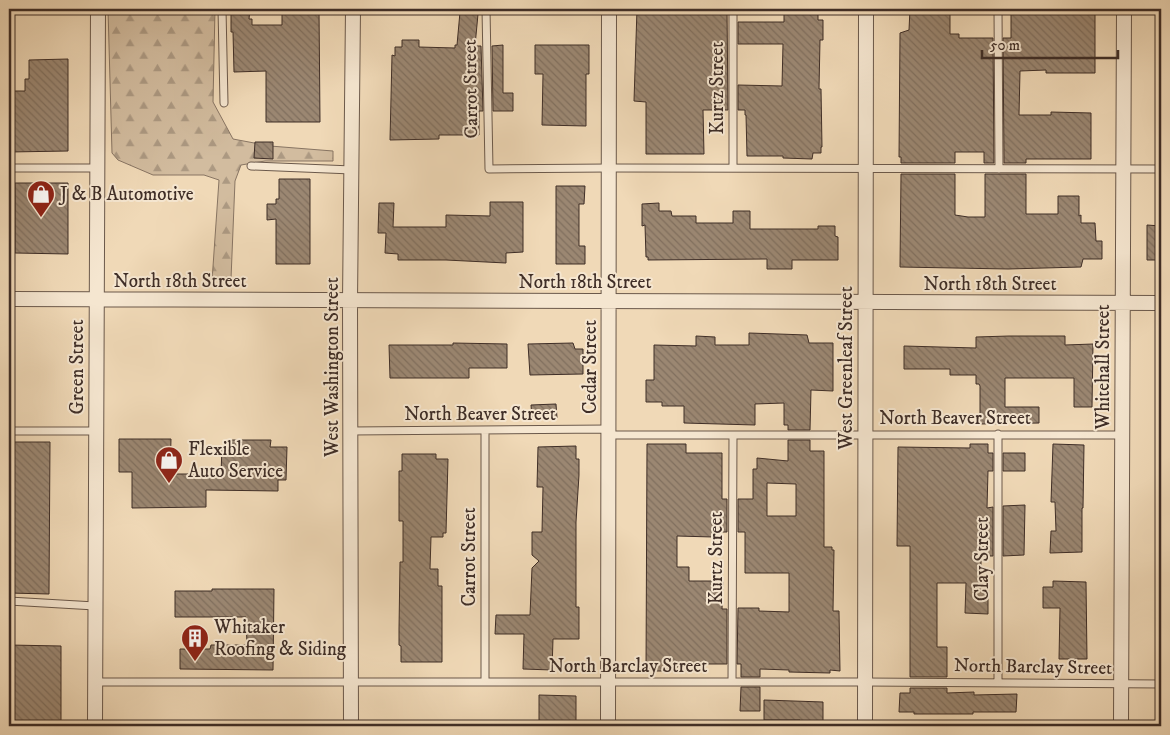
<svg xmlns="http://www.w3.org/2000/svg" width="1170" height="735" font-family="'IM FELL DW Pica',serif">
	<defs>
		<pattern id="forest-firs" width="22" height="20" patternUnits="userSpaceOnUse" patternTransform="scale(1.25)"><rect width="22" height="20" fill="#d2bc9f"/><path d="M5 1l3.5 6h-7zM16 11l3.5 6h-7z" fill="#ac9982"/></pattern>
		<pattern id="building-back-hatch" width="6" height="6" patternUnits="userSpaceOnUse" patternTransform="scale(1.25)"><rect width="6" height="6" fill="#9b8772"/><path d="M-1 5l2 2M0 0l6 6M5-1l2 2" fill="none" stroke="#806f5e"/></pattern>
	</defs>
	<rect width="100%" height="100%" fill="#f0d9b7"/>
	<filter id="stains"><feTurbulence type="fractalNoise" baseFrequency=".004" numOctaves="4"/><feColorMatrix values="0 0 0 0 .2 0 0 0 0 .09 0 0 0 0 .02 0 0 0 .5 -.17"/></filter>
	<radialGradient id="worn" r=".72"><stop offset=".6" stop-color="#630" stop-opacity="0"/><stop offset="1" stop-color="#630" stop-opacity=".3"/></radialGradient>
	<path fill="url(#forest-firs)" stroke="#887563" d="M108,9h107l-2,93 20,37 37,7 63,5v10h-68l-24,4 -6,16 -4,98 -19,2 7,-101 -15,-5h-51l-35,-15 -6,-7z"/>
	<path fill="url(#building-back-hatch)" stroke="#3f2e27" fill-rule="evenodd" d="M231,9h19l-1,10h3v6h30v-16h37l1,113h-54v-51l-32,1 -1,-40h-2z
		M637,9l90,2 1,99h-25l1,44h-58v-52l-12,-1z
		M784,9h34v11h5v20h-3l-1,49h2l1,58h-1v6h-8l-1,6 -29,-1v-2h-36l-1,-41h-1v-5h-7v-25l44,1 1,-42h-45v-22h46z
		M910,9h40v25h9v4h34l1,125h-10v-11h-29v11h-54v-6h-2l1,-124 9,-3z
		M1011,9h84v64h-49v-3l-26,1 -1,44h32v-3l40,1v46h-65v4h-22l-1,-125h8z
		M460,12l18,2 -3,32h6l2,65h-4v24h-40v4l-49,1 2,-85 3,1v-9h7v-7h17v7l36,1v-3h2z
		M503,45v48h10v18h-20l-1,-65z
		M535,45h54v29h-3v52l-44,-1 1,-51h-8z
		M68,59v92l-59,1v-61h16v-12h4v-19z
		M255,142h18v17l-19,-1z
		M901,174h54v41l13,2h17v-43h41v40h32v-18h21v20l2,-1v8h14l1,18h6v18h-19l-2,8 -73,2 -108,-2z
		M279,179h31v85h-34v-45l-9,1v-16h9v-5h3z
		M15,183h53v71l-53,-1z
		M556,186h29l-1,18h-5v42h6v18h-29z
		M490,202h33v50l-17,1v10l-60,-3h-48v-6l-13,-1 1,-20h-8l1,-30h15l-1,24h53v-12l44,1z
		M659,203v8h12l1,5h24v7h37v-12h17v18h68v-3h17v10l3,1v23h-46v9h-25v-10l-119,1v-3h-2l-1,-32 -3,1v-22z
		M1147,225l14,1v34h-14z
		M749,333l58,2 2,8h24v48l-22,-1 -1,40h-22v-5h-4v-22l-29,1v21l-71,-2v-17h-22v-4h-16v-22h8v-35l42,1v-10l19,1v8h34z
		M1009,336h56v9l28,-1 -1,63h-18v-29h-69v29h34v16l-59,1v-38l-1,-2h-3v-9h-26v-6h-46v-23l72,2v-11z
		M453,343l54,1v24h-38v10h-79l-1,-33h64z
		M573,343l2,6h8v25l-53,1 -2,-31z
		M556,404l1,14 -25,1 -1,-14z
		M119,439h52l-1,35h51l1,-27h10v-7h39l-1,7h17l-1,33h-8v11l-72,-1v17l-74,1v-36h-13z
		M788,440h22v11h14v96h8v3h2l-1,61h6l1,60 -10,-1v3l-41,-1v-2l-29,-1v8h-19v-13h-4l1,-56h21v3l30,1v-39h-44v-41h-7v-33h15v-30h4v-11l31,3zM767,483l29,1v32h-29z
		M9,442h41l-1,152 -40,-1z
		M647,444h39v9h36v46h5v33h-14v5l-36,-1v31h12v14h34l-1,28h5v55h-43v2h-7v5h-31z
		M970,444h18v9h5v18h-5l-1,37 6,-1v49h-12v35h7v23l-23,-1 1,-30h-29v64h10v30h-37v-131h-13l1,-99 72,1z
		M1053,444l31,1 -1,63h-1v44l-32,1 1,-22h5l-1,-29h-4z
		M576,446v13h3v16l-3,47v85h3v32h-26l-1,31 -29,-1 1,-35h-29l1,-19h34l2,-47 7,-7 -7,-6v-23h10l1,-45h-6l1,-40z
		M1003,453h22v18h-22z
		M402,454h34v5h12l-2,74h-3v4h-12l-1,32h8v17h4v76h-41v-16l-2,-1v-16l1,-67h3v-41h-4v-50h3z
		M1025,505l-1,50 -21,1v-50z
		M1053,581l33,1 1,77h-28l1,-51h-17v-21h10z
		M212,589h62l-1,81 -93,-1v-20h30l1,-4h36l-1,-28h-71v-26h37z
		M9,645l52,1v80h-52z
		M741,687h19v24h-20z
		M910,688h37v5l27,-1v3l43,-1 -1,18h-43v2h-59v-2h-15l1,-19h10z
		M539,695l37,1v25h-37z
		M764,700l59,2v24h-23v-6h-36z"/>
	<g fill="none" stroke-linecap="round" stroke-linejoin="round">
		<g stroke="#6b594b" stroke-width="9">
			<path id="lane" d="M222,9l2,94
				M486,9l3,160 120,-1 552,1
				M733,9v159
				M998,9l1,160
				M251,166l101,4
				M9,168h88
				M9,431h87
				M351,431l258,-2
				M998,434v249
				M609,435h512
				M9,601l86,5
				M95,682h770l296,2
				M485,682v-251
				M732,682l1,-247"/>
		</g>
		<g stroke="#6b594b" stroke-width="16">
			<path id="street" d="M9,299l1152,4
				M95,726l3,-717
				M351,726l-1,-425 3,-292
				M608,726l1,-717
				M865,726l1,-717
				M1121,726l3,-717"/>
		</g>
		<use href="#lane" stroke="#f5e6d0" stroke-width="7"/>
		<use href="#street" stroke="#f5e6d0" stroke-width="14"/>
	</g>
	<defs>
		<g id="shop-pin" transform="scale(1.4375)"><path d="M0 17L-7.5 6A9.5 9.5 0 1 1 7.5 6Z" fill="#8f2418" stroke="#f5e6d0"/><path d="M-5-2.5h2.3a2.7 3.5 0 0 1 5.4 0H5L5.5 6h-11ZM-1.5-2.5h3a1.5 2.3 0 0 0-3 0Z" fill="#fff"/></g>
		<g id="building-pin" transform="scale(1.4375)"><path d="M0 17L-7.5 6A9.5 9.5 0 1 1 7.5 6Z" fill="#8f2418" stroke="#f5e6d0"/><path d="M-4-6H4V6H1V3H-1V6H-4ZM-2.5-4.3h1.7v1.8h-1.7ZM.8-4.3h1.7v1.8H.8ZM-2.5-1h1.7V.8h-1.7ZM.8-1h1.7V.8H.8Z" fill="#fff"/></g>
	</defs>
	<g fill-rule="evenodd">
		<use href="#shop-pin" x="41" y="194"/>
		<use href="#shop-pin" x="169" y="460"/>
		<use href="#building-pin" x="195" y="638"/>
	</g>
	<g text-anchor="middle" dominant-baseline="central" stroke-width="4" stroke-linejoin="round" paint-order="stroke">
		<g font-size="19" fill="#3f2e27" stroke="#f5e6d0">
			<text transform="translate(717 88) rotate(-90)">Kurtz Street</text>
			<text transform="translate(471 89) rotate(-91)">Carrot Street</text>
			<text x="180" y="281">North 18th Street</text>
			<text x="585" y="282">North 18th Street</text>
			<text x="990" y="284">North 18th Street</text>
			<text transform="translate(77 367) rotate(-90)">Green Street</text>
			<text transform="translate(332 367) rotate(-90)">West Washington Street</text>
			<text transform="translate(590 367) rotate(-90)">Cedar Street</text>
			<text transform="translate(1103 367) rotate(-90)">Whitehall Street</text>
			<text transform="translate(846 368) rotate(-90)">West Greenleaf Street</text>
			<text x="480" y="414">North Beaver Street</text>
			<text x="955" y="418">North Beaver Street</text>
			<text transform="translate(469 557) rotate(-90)">Carrot Street</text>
			<text transform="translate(716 558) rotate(-90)">Kurtz Street</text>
			<text transform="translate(982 559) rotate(-90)">Clay Street</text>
			<text x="628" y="666">North Barclay Street</text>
			<text transform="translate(1033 667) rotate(1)">North Barclay Street</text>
		</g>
		<g font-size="19" fill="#3f2e27" stroke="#f5e6d0" text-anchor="start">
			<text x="60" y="194">J &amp; B Automotive</text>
			<text x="188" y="449">Flexible<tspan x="188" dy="22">Auto Service</tspan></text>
			<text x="214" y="627">Whitaker<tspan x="214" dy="22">Roofing &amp; Siding</tspan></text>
		</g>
	</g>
	<rect width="1170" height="735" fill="none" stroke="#f0d9b7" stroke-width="30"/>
	<rect x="10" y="10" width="1150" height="715" fill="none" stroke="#3f2e27" stroke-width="2.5"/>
	<rect x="15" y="15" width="1140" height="705" fill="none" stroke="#3f2e27"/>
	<path d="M982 50v8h136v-8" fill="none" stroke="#3f2e27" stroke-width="2.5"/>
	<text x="990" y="50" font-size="15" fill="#3f2e27" stroke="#f5e6d0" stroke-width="4" paint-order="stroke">50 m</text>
	<rect width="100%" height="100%" filter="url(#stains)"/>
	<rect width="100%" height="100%" fill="url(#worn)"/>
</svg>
